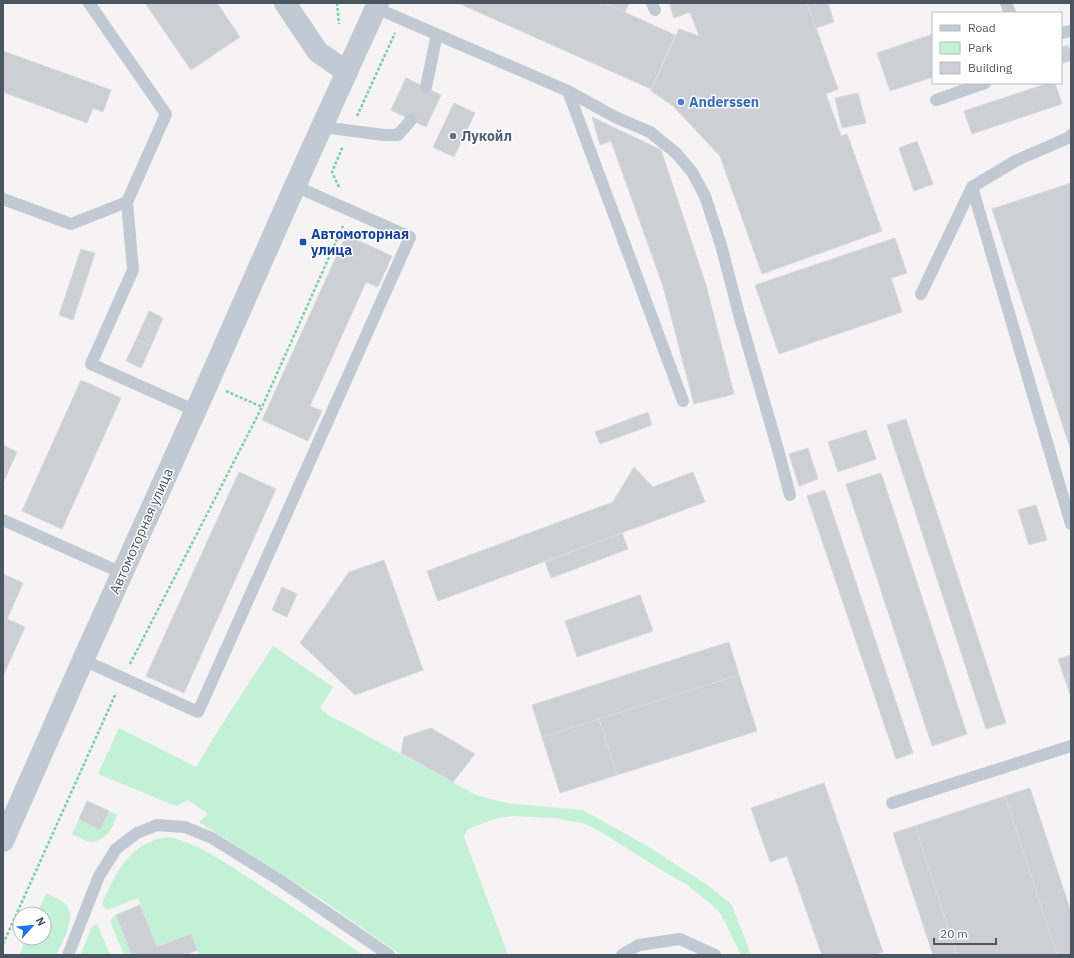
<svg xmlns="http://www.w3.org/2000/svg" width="1074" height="958" font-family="'IBM Plex Sans',sans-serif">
	<rect width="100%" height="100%" fill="#f5f3f3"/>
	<path fill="#c3f1d5" d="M273,646l60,41 -13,21 7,6 149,81 22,6 16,3 69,6 69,39 58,38 22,18 19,50h-10l-20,-41 -11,-11 -23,-18 -24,-14 -62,-39 -15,-8 -31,-6 -43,-2 -18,3 -23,9 -4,2 -3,7 44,118h-107l-83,-58 -119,-75 9,-8 -20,-14 -12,6 -78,-32 21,-46 77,39 18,-30z
		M87,801l30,14c-3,11 -12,27 -26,27 -6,-1 -13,-5 -19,-8z
		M169,837c32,7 59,28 86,45 36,24 72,48 108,73h-164l-9,-21 -33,13 -19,-49 -31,12 -2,-1 -3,-6c15,-31 28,-62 67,-66z
		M46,893c5,3 12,5 17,9 17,12 -1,40 -7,53h-37l7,-17h18v-24h-7z
		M116,915l16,40h-8l-14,-34 3,-4z
		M97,924l13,31h-30l12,-28z"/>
	<path fill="#cdcfd5" stroke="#d7d9de" d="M145,3h72l23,34 -49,33z
		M458,3h146l71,32 -24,54z
		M604,3h25l-4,9z
		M669,3h138l31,86 -12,5 15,42 6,-2 35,97 -120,43 -42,-118 -47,-50 -22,-15 28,-62 20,7 -9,-24 -16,6z
		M807,3h21l6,19 -18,6z
		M933,34v43l-43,14 -13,-38z
		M1068,45l3,8v7l-10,4v-16z
		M3,51l108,39 -8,22 -10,-4 -6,15 -84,-31z
		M406,78l35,17 -15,32 -35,-17z
		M1049,83h6l7,21 -90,30 -8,-23z
		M858,93l8,30 -24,5 -7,-30z
		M454,103l21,10 -21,44 -21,-10z
		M592,117l69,33 45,135 28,109 -40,10 -31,-118 -52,-145 -11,4z
		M917,141l16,43 -19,7 -15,-43z
		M1071,183v268l-79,-242z
		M346,235l46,21 -14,31 -12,-5 -56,124 12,5 -14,30 -46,-21z
		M895,238l12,35 -16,5 11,34 -123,42 -24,-69z
		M81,249l14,4 -22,67 -14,-5z
		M149,311l14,7 -12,28 -15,-6z
		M136,340l15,6 -10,22 -15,-7z
		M81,380l40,18 -59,131 -40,-18z
		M648,412l4,13 -52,19 -5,-12z
		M906,419l100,304 -20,6 -99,-304z
		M866,430l10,29 -38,13 -10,-30z
		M3,445l14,7 -14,31z
		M808,448l10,31 -19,7 -10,-32z
		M634,467l19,20 40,-15 12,30 -267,99 -11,-30 186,-69z
		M239,472l37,17 -92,204 -38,-17z
		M881,473l86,261 -35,12 -86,-262z
		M825,490l88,263 -17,6 -89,-263z
		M1036,505l11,35 -18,5 -11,-35z
		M622,533l6,16 -77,29 -6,-16z
		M384,560l39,110 -68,25 -55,-52 49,-71z
		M3,574l20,9 -16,36 18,8 -22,49z
		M282,587l15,7 -10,23 -15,-7z
		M640,595l13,36 -76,26 -12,-36z
		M729,642l10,33 -197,62 -10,-32z
		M1071,655v42l-13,-38z
		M739,675l18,56 -140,44 -18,-56z
		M599,719l18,56 -57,18 -18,-56z
		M431,728l44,26 -22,28 -52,-29 3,-16z
		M824,783l59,169 -9,3h-52l-35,-99 -17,6 -19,-54z
		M1030,788l41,124v43h-14l-52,-159z
		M1005,796l52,159h-100l-42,-129z
		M87,801l22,10 -9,19 -21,-11z
		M915,826l42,129h-24l-40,-122z
		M140,905l17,42 34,-13 6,16 -12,5h-53l-16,-40z"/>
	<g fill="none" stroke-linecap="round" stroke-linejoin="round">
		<path stroke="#7ad0a6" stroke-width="2.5" stroke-dasharray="3 2" stroke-linecap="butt" d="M337,3l2,21
			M357,116l38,-83
			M339,187l-7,-15 11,-26
			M226,391l36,16
			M130,664l132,-257 81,-181
			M3,944l113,-251"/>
		<path stroke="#c1cad2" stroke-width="12" d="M89,3l77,111 -39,88 6,68 -42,94 105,47
			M652,3l3,7
			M1006,3l4,10
			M376,8l192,83 115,310
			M1061,33l10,-2
			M426,87l11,-53
			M568,91l47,26 35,15 26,21 16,19 13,24 16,49 19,73 37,128 13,49
			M936,100l49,-17
			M322,127l62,8h14l13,-15
			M972,187l99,337
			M3,199l68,25 56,-22
			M921,294l51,-107 45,-27 51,-22 3,-3
			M3,520l119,53
			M83,660l115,52 212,-475 -115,-51
			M892,803l179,-57
			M68,955l31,-79 17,-27 21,-16 20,-8 28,2 27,11 69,43 108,74
			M622,955l17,-10 41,-6 35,16"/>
		<path stroke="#c1cad2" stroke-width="22" d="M285,3l33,49 29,20"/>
		<path stroke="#c1cad2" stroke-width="22" d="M3,841l80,-181 125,-277 87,-197 83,-183"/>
	</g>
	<circle fill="#3f7fe0" stroke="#fff" stroke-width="1.5" cx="681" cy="102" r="4"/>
	<circle fill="#5c6f8a" stroke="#fff" stroke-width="1.5" cx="453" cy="136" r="4"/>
	<rect fill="#1a4fb4" stroke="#fff" stroke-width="1.5" x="299" y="238" width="8" height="8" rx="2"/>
	<g text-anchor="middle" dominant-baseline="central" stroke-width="3" stroke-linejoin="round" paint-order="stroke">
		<g font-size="14" font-weight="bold" fill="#366cbe" stroke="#fff" text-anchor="start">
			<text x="689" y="102">Anderssen</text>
		</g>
		<g font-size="14" font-weight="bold" fill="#4e5e75" stroke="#fff" text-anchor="start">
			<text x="461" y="136">Лукойл</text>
		</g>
		<g font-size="14" font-weight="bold" fill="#164399" stroke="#fff" text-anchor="start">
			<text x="311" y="234">Автомоторная<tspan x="311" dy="16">улица</tspan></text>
		</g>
		<g font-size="14" fill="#4a5661" stroke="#fff">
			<text transform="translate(141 531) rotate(-66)">Автомоторная улица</text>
		</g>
	</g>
	<rect width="1074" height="958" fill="none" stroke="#4a5661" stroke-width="8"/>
	<rect x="932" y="12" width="130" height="72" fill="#ffffff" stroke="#b7bbc0"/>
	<rect x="940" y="25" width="20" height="6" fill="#c1cad2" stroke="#b7bbc0"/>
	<text x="968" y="32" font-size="12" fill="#4a5661">Road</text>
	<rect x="940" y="42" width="20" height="12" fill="#c3f1d5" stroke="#b7bbc0"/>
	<text x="968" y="52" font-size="12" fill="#4a5661">Park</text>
	<rect x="940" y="62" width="20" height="12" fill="#cdcfd5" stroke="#b7bbc0"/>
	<text x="968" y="72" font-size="12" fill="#4a5661">Building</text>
	<g transform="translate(32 926) rotate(63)"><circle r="19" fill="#ffffff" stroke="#b7bbc0"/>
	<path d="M0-3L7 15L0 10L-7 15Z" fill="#1a73e8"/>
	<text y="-6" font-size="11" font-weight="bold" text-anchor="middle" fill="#4a5661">N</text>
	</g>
	<path d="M934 938v6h62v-6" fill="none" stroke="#4a5661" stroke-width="2"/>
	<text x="940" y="938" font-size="12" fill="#4a5661" stroke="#ffffff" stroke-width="3" paint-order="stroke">20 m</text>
</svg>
